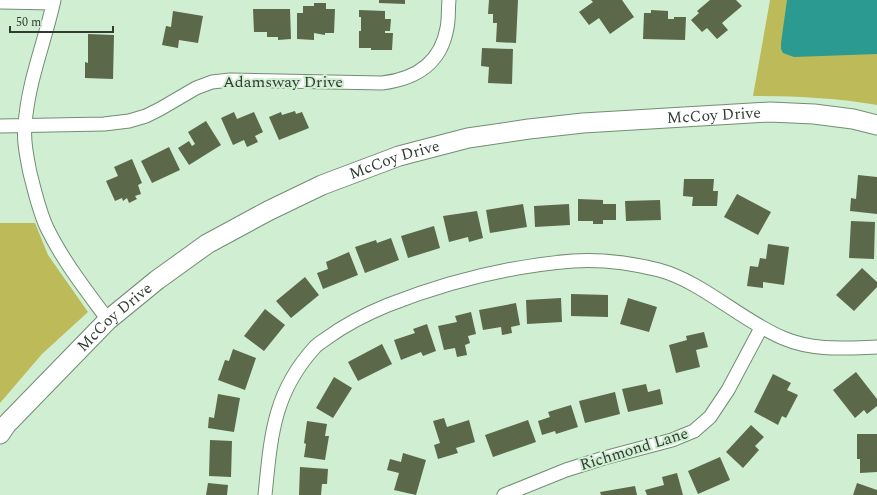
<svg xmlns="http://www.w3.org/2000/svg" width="877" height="495" font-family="Spectral,serif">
	<rect width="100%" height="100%" fill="#d0eed2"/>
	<path fill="#bdba59" d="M770,0h107v105c-41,-7 -83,-9 -124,-9z
		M0,223h35l13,32 40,57 -46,42 -42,49z"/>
	<path fill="#2b9a90" d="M787,0h90v54l-83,3 -11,-4 -2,-4v-6z"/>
	<path fill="#5b684a" d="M379,0h26v4l-26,-1z
		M489,0h29l-2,43 -20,-1 1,-19h-4v-9h-5z
		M591,0h31l12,17 -24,17 -11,-16 -10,7 -10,-13 14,-10z
		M710,0h26l6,6 -20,17 6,7 -11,9 -10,-11 -5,4 -11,-12 8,-7 -2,-2z
		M314,3h12v6h9l-1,24h-9v2l-11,-2v7l-17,-1v-26h6v-7h11z
		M253,9h37l1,30 -13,1v-3h-11v-5h-13z
		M359,10l26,1v8h6l-1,12h-5v2h8l-1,17h-21v-2h-12v-17h2v-14h-2z
		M651,10l17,1v8h6v-2h12l-1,23 -42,-1 1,-26h7z
		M173,11l30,5 -5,27 -19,-3 -1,8 -16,-3 4,-19 5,1z
		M88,34l26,1 -1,44 -28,-1v-16l3,1z
		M482,48l31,1 -1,35 -24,-1 1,-16 -8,-1z
		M295,111l1,3 6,-2 7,16 -30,12 -10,-23 12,-5 1,3z
		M234,112l3,7 17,-7 9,20 -8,4 3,6 -11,5 -3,-7 -11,5 -12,-27z
		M206,121l15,24 -32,20 -11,-17 11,-7 3,5 3,-2 -7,-12z
		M169,147l11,23 -28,13 -11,-22z
		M132,159l10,24 -4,2 3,9 -6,2 2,3 -8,4 -2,-5 -4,3 -1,-3 -7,3 -9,-20 12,-5 -4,-9z
		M858,175l19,2v37l-27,-3 1,-13 5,1z
		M684,179h30l-1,12h5l-1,15h-25l1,-9 -10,-1z
		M737,194l34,18 -13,23 -34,-18z
		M578,199l25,1v4h13v16h-13v4h-10v-3h-15z
		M660,200l1,20 -35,1 -1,-20z
		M523,204l4,23 -37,6 -4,-23z
		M569,204l1,21 -35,2 -1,-21z
		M477,211l6,27 -14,4 -1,-5 -19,5 -6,-26z
		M851,221l24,1 -1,37 -25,-1z
		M434,226l6,22 -32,10 -7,-22z
		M391,238l8,22 -34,13 -10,-26 21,-7 1,3z
		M768,244l21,3 -5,38 -21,-3v6l-16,-2 3,-20 8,1 2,-9 6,1z
		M349,252l9,23 -35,14 -6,-16 11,-4 -2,-7z
		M862,268l15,14v5l-23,24 -18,-16z
		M305,277l14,18 -28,23 -15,-17z
		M571,294l37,1v22l-37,-1z
		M561,298l1,24 -35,2 -1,-24z
		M628,298l29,9 -8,25 -29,-8z
		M516,303l4,22 -9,2 1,6 -10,2 -1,-8 -18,3 -4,-20z
		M265,309l20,16 -21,26 -20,-15z
		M471,312l5,22 -8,2 2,7 -5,2 2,10 -10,2 -2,-9 -11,2 -6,-24 19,-4 -2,-6z
		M427,324l9,27 -13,5 -2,-4 -20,8 -7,-20 21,-7 -2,-4z
		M704,332l4,15 -12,3 4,17 -24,6 -7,-28 18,-5 -1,-4z
		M382,344l10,20 -34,17 -10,-19z
		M233,349l23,9 -11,32 -27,-10 7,-20 4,1z
		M856,372l21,27v7l-10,8 -3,-4 -9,8 -22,-28z
		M773,374l18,9 -4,7 11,5 -12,23 -4,-2 -4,9 -24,-13z
		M334,377l18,11 -19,30 -17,-10z
		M646,384l2,8 12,-3 3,15 -35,8 -6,-23z
		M615,392l5,22 -35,9 -6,-22z
		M218,394l22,4 -6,34 -26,-4 1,-11 5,1z
		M571,405l7,22 -22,7 -1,-3 -13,4 -4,-14 12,-4 -2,-5z
		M444,418l3,9 22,-7 6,22 -19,6 2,5 -20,6 -4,-14 6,-2 -7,-22z
		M528,420l8,22 -43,15 -8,-22z
		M307,421l20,3 -2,12h4l-4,24 -21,-3 2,-13 -2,-1z
		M751,425l13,12 -9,9 4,4 -16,18 -17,-16z
		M857,434h20v38l-17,1v-14h-3z
		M210,440l22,1 -1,36 -22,-1z
		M403,453l23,7 -10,35 -22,-5 5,-17 -12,-3 3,-11 11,3z
		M720,457l10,23 -32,14 -10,-23z
		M300,467l28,2 -1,15h-5l-1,11h-22z
		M677,473l6,22h-36l-2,-5 19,-5 -2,-8z
		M208,483l20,2 -1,10h-21z
		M857,483l20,7v5h-24z
		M635,486l2,9h-36l-1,-3z"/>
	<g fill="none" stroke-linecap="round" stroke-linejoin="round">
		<g stroke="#728d74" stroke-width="15">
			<path id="street" d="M54,0c-9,42 -26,81 -29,125 -2,15 2,33 5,48 5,19 9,38 17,55 16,33 39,62 61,92
				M0,2l53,1
				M0,126l104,-2 25,-3 17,-5 14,-7 36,-21 16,-6 18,-2 152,3c34,-4 59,-20 65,-55 2,-9 1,-19 2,-28
				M265,495c6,-59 8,-102 50,-148 4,-4 8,-6 12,-9 19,-14 39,-24 61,-33 59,-23 121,-39 185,-44 29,-2 58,2 86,9 44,12 81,50 124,68 30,13 62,10 94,9
				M504,495l62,-25 38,-12 68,-18 22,-9 16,-14 18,-27 33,-62"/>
		</g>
		<g stroke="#728d74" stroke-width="21">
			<g id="secondary">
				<path id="s1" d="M0,434l6,-9 102,-105 49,-40 50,-36 61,-33 54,-26 77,-29 69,-18 61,-9 54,-6 187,-11 44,2 39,5 24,6"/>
			</g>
		</g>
		<use href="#street" stroke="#fff" stroke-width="13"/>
		<use href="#secondary" stroke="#fff" stroke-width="19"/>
	</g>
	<g text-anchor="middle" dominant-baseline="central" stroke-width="4" stroke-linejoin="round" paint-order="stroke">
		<g font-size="16" fill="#303c31" stroke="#d0eed2">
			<text x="283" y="82">Adamsway Drive</text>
			<text stroke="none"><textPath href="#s1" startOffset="812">McCoy Drive</textPath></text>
			<text stroke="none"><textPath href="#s1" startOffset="488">McCoy Drive</textPath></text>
			<text stroke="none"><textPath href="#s1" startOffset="164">McCoy Drive</textPath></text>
			<text transform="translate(634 449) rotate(-17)">Richmond Lane</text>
		</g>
	</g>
	<path d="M10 26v6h103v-6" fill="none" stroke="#303c31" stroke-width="2"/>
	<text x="16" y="26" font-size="12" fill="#303c31" stroke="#d0eed2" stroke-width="3" paint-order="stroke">50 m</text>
</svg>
